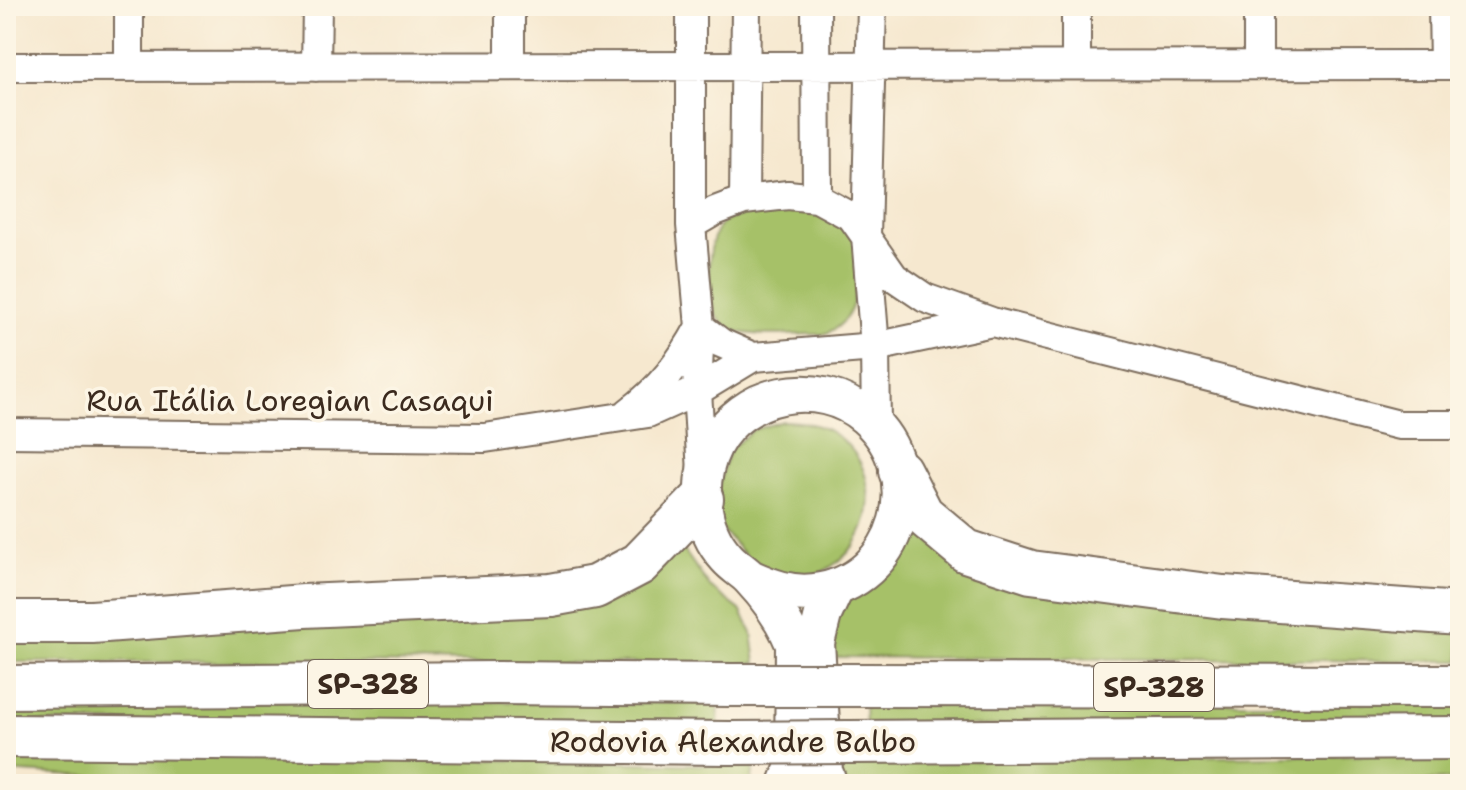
<svg xmlns="http://www.w3.org/2000/svg" width="1466" height="790" font-family="'Shantell Sans',sans-serif">
	<rect width="100%" height="100%" fill="#fcf5e5"/>
	<filter id="ink" filterUnits="userSpaceOnUse"><feTurbulence type="fractalNoise" baseFrequency=".0125" numOctaves="2"/><feDisplacementMap in="SourceGraphic" scale="16" xChannelSelector="R" yChannelSelector="G"/><feConvolveMatrix kernelMatrix="1 2 1 2 8 2 1 2 1" color-interpolation-filters="sRGB"/></filter>
	<filter id="wash" filterUnits="userSpaceOnUse"><feTurbulence type="fractalNoise" baseFrequency=".006" numOctaves="4" result="noise"/><feDisplacementMap in="SourceGraphic" scale="32" xChannelSelector="R" yChannelSelector="G"/><feGaussianBlur stdDeviation="1.8" result="paint"/><feColorMatrix in="noise" values="0 0 0 0 0 0 0 0 0 0 0 0 0 0 0 0 0 1.4 0 .05"/><feComposite in="paint" operator="in"/></filter>
	<g filter="url(#wash)">
		<rect width="100%" height="100%" fill="#f6e8cf"/>
		<path fill="#a6c168" stroke="#707643" stroke-width="2" d="M777,207c36,3 52,4 79,31 -1,35 9,82 -32,96 -21,0 -76,4 -93,-5 -8,-4 -13,-10 -17,-18 -8,-18 -8,-76 10,-89 13,-10 37,-12 53,-15z
			M783,421c17,0 33,2 48,11 50,29 50,103 1,134 -6,4 -15,9 -22,10 -16,2 -34,-3 -50,-4l-44,-49 -4,-15 17,-58 24,-20z
			M910,524l46,39 504,56v42l-633,-4 5,-38z
			M678,542l32,45 30,23 12,23 4,30 -750,-1v-29l540,-24z
			M6,699l713,4 -1,22 -712,-3z
			M1460,702v22l-594,2 -1,-21z
			M6,748l748,18 -3,18h-530l-215,-13z
			M1460,753v26l-80,5h-539l-1,-21z"/>
	</g>
	<g filter="url(#ink)">
		<g fill="none" stroke-linecap="round" stroke-linejoin="round">
			<g stroke="#7c6c5c" stroke-width="32">
				<path id="minor" d="M129,6v61
					M510,6v60
					M691,6v219l9,102 -3,64 5,81
					M816,6l1,192
					M872,6l-6,230 9,111 1,79
					M1076,6v59
					M1258,6v59
					M1443,6l1,59
					M6,67l1454,-2
					M316,67l1,-61
					M744,200l2,-194
					M691,225l24,-14 29,-11 44,-5 29,3 35,19 42,60 31,21 67,24 407,103h61
					M628,413c32,-24 53,-51 72,-86l21,16 32,14 122,-10 117,-25
					M6,433l479,5 163,-25 49,-22 56,-34"/>
			</g>
			<g stroke="#7c6c5c" stroke-width="40">
				<path id="major" d="M750,578c20,9 41,17 64,14 87,-10 116,-119 52,-175 -24,-21 -55,-27 -85,-21 -27,5 -54,24 -67,49 -18,36 -15,83 13,113 7,8 16,13 23,20 18,19 34,42 44,66l-1,125 -6,15
					M829,784l-5,-13 -8,-128 7,-28 13,-28"/>
			</g>
			<g stroke="#7c6c5c" stroke-width="46">
				<path id="highway" d="M900,471l22,43 44,37 65,21 192,25 237,17
					M6,622h86l212,-16 247,-11 44,-8 44,-23 63,-65
					M848,685l612,1
					M6,687l492,-4 232,2
					M6,736l723,7
					M849,742l611,-4"/>
			</g>
			<use href="#minor" stroke="#fff" stroke-width="28"/>
			<use href="#major" stroke="#fff" stroke-width="36"/>
			<use href="#highway" stroke="#fff" stroke-width="42"/>
			<g stroke="#7c6c5c" stroke-width="46" stroke-linecap="butt">
				<path id="highway-bridge" d="M730,685h118
					M729,743l120,-1"/>
			</g>
			<use href="#highway-bridge" stroke="#fff" stroke-width="42"/>
		</g>
	</g>
	<g text-anchor="middle" dominant-baseline="central" stroke-width="7" stroke-linejoin="round" paint-order="stroke">
		<g fill="#fcf5e5" stroke="#75675a" stroke-width="2">
			<rect x="308" y="660" width="120" height="48" rx="6"/>
			<rect x="1094" y="663" width="120" height="48" rx="6"/>
		</g>
		<g font-size="28" font-weight="bold" fill="#3b2a1e">
			<text x="368" y="684">SP-328</text>
			<text x="1154" y="687">SP-328</text>
		</g>
		<g font-size="30" fill="#3b2a1e" stroke="#fcf5e5">
			<text x="290" y="400">Rua Itália Loregian Casaqui</text>
			<text x="733" y="741">Rodovia Alexandre Balbo</text>
		</g>
	</g>
	<rect width="1466" height="790" fill="none" stroke="#fcf5e5" stroke-width="32"/>
</svg>
